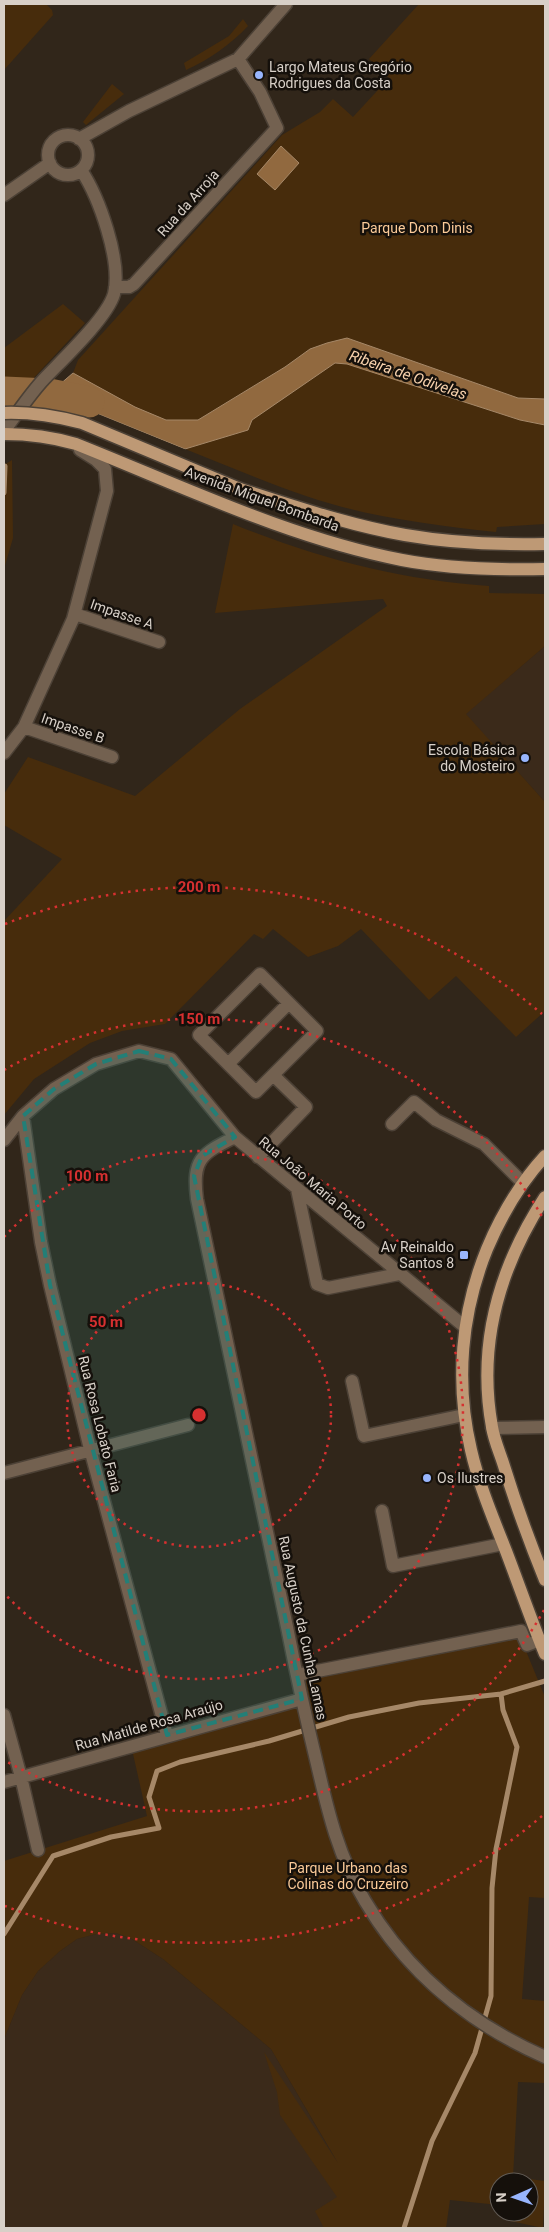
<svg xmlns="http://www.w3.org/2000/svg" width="549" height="2232" font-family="Roboto,sans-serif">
	<rect width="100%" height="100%" fill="#31261a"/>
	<path fill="#3b2a1a" d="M545,646v156l-80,-88z
		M116,1933l16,6 31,20 108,90 73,125 3,54h-343v-189l18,-44 16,-24 22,-20 17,-12 19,-5z"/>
	<path fill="#472c0c" d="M4,4h42l6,6 1,5 -49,55z
		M419,4h126v395l-27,-1 -208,-49 -25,18 -87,53c-10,1 -21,2 -31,0 -29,-6 -68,-33 -94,-47l5,-13 204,-225 38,-23 13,-13 20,18 36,-39 -20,-19z
		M243,19l5,7c-18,19 -38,33 -62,44l-2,-7 45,-27z
		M112,84l12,10 -38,31 -3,-3z
		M63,304l22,19 -71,76 -10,1v-52z
		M335,363l12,1 173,56 25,5v99l-48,3 -1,5c-64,-7 -129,-15 -190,-36 -41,-14 -81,-31 -121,-47l62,-19 5,-10z
		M12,460l1,78 -9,31v-104z
		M233,524c83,34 167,56 256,62v7l56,1v52l-79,68 79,88v209l-29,26 -60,-61 -27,24 -68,-71 -23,17 -30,11 -35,-28 -10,10 -9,-5 -89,90 -43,7 -32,12 -56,36 -30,36v-194l58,-62 -58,-34v-31l24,-37 107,39 105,-87 147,-103 -4,-7 -168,14z
		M519,1634l26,63v201l-16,-1 -7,102 23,2v82l-27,-1 -5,95 32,4 -2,47 -37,-8 1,-8h22v-30h-30v23l-49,-5 -4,28h-122l-9,-17 22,-14 -57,-82 -3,-23 -13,-40 74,111 -67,-114 -108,-90 -31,-20 -16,-6 -20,1 -19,5 -17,12 -22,20 -16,24 -18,44v-178l143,-45 -16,-71 170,-46 -4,-24z"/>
	<path fill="#91693f" stroke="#a68868" d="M281,146l18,17 -24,27 -18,-16z
		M347,338l171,60 27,1v26l-25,-5 -173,-56 -12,-1 -83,57 -4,10 -63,19 -124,-50 -17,-1 29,-25 62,34 31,13h32l87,-53 25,-18 17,-6z"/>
	<path fill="#31261a" d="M41,398l20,1 128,52h-5l-123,-49 -18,-2z"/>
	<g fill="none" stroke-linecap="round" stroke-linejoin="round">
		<path stroke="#a68868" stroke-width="5" d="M4,493l1,-27
			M4,1934l49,-78 58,-19 48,-9 -10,-31 8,-26 23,-9 89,-21 80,-24 70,-14 82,-9
			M404,2228l28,-87 43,-88 16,-57 1,-108 4,-39 21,-102 -14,-37 -2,-16 44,-13"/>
		<path stroke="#91693f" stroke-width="31" d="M4,392l45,2 40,8"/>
		<g stroke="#4c4136" stroke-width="15">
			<path id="minor" d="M48 155a20 20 0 1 1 40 0a20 20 0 1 1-40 0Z
				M79,139l50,-28 109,-52 48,-55
				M4,195l46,-32
				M115,287h14l5,-3 143,-156 -17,-36 -22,-33
				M4,431c13,-17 25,-36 40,-52 18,-19 63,-61 70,-85 8,-33 -15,-97 -33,-124
				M75,614l84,28
				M24,727l88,30
				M4,753l20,-26 49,-108 34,-128 -2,-22 -9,-9 -16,-10
				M260,974l57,57 -61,61 -57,-57z
				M228,1064l61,-61
				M23,1116l18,126 9,43 40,164 77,286
				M392,1124l22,-22 22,18 48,24 39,39
				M235,1137c-34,17 -43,22 -38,62 30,142 60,285 90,428 9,46 19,92 30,137 11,48 22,94 48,137 42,71 105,123 180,156
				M4,1140l19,-24 31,-27 42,-25 43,-13 32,8 64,78 230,190
				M258,1157l48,-50 -33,-32
				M297,1189l20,95 11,4 71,-14
				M352,1381l12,55 100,-21
				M492,1428l53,-1
				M4,1473l184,-48
				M382,1511l11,55 110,-22
				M297,1675l224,-44 6,14 13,-5
				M4,1715l17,62 17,73
				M4,1782l298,-83"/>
		</g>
		<g stroke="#4c4136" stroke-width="15">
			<path id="major" d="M4,434c25,0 48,3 72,10 106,42 213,94 326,116 47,9 95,10 143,9
				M240,489c54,17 108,36 165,46 46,8 93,10 140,9
				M545,1156c-25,27 -44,60 -58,93 -26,64 -32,134 -16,201 8,35 22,68 35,101 13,34 25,69 39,103
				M545,1197c-45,69 -68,147 -53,230 2,13 8,26 12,39 12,39 26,77 41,114"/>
		</g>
		<use href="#minor" stroke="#736150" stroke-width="12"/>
		<use href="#major" stroke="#be9975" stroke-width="12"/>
		<g stroke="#4c4136" stroke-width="15" stroke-linecap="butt">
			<path id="major-bridge" d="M4,413c27,-1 51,3 78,10l158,66"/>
		</g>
		<use href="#major-bridge" stroke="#be9975" stroke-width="12"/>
	</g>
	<path fill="#237f77" fill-opacity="0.2" stroke="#237f77" stroke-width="4" stroke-dasharray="10 6" stroke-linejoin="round" d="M139,1051l32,8 64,78 -33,19 -8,20 108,523 -135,36 -117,-450 -27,-169 31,-27 42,-25z"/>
	<g fill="none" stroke="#d63030" stroke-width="2.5" stroke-dasharray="2.5 5">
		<circle cx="199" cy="1415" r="132"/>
		<path d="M4 1237A264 264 0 1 1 4 1593"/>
		<path d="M544 1610A396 396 0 0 1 4 1760M4 1070A396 396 0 0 1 544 1220"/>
		<path d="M542 1816A528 528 0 0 1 5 1906M5 924A528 528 0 0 1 542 1014"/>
	</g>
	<g fill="#98b5fd" stroke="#15100b" stroke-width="2">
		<circle cx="259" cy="75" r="5"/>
		<circle cx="525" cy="758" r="5"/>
		<rect x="459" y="1250" width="10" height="10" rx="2.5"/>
		<circle cx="427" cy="1478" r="5"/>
	</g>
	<g text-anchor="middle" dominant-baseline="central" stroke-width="5" stroke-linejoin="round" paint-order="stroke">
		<g font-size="14" fill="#d8d0c8" stroke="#15100b" text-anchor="start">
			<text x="269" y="67">Largo Mateus Gregório<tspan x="269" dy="16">Rodrigues da Costa</tspan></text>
			<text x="515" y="750" text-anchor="end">Escola Básica<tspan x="515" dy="16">do Mosteiro</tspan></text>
			<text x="454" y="1247" text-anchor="end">Av Reinaldo<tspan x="454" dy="16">Santos 8</tspan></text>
			<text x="437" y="1478">Os Ilustres</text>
		</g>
		<g font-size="14" fill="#d8d0c8" stroke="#15100b">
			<text transform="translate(188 203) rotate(-48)">Rua da Arroja</text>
			<text transform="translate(262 499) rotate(20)">Avenida Miguel Bombarda</text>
			<text transform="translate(122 614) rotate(19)">Impasse A</text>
			<text transform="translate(73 728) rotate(19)">Impasse B</text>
			<text transform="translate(313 1183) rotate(40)">Rua João Maria Porto</text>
			<text transform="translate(100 1424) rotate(76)">Rua Rosa Lobato Faria</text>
			<text transform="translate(303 1628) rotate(78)">Rua Augusto da Cunha Lamas</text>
			<text transform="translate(149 1725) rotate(-16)">Rua Matilde Rosa Araújo</text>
		</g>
		<g font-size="14" fill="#fbca98" stroke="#15100b">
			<text x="417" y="228">Parque Dom Dinis</text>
			<text x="348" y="1868">Parque Urbano das<tspan x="348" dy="16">Colinas do Cruzeiro</tspan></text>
		</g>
		<g font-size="15" font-style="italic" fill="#f8d2ad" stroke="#15100b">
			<text transform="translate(408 375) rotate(19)">Ribeira de Odivelas</text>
		</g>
	</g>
	<circle cx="199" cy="1415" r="8" fill="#d63030" stroke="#15100b" stroke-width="2.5"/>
	<g font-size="15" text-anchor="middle" font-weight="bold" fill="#d63030" stroke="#15100b" stroke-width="5" stroke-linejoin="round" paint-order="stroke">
		<text x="199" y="892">200 m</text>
		<text x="199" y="1024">150 m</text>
		<text x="87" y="1181">100 m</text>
		<text x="106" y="1327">50 m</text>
	</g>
	<rect width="549" height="2232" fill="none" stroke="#d8d0c8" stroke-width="10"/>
	<g transform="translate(514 2197) rotate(268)"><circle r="24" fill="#15100b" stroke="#635d57"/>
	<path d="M0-4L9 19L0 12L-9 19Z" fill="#98b5fd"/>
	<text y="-8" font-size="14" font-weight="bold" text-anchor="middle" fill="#d8d0c8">N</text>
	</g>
</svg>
